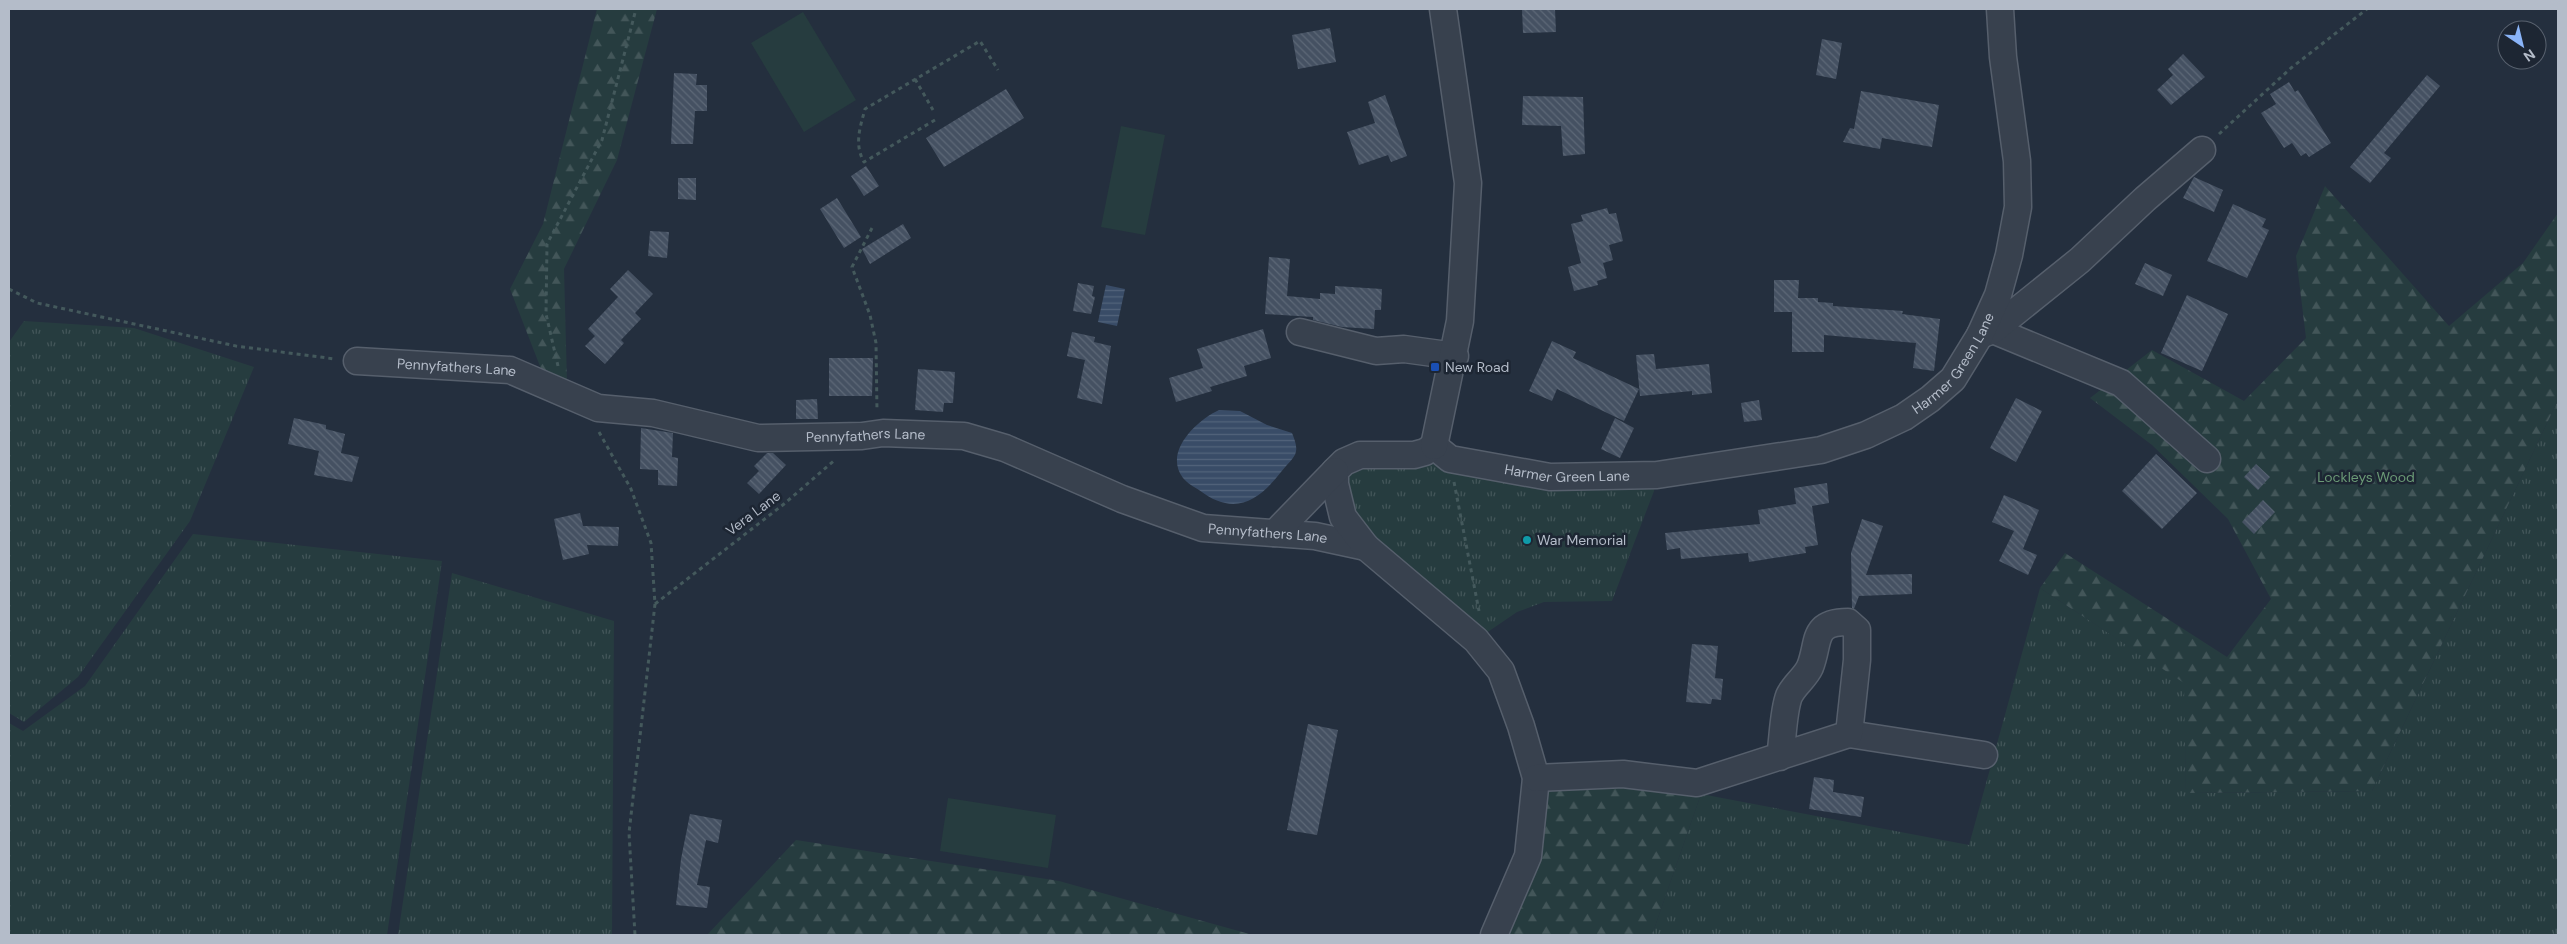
<svg xmlns="http://www.w3.org/2000/svg" width="2567" height="944" font-family="'DM Sans',sans-serif">
	<defs>
		<pattern id="grass-tufts" width="24" height="20" patternUnits="userSpaceOnUse" patternTransform="scale(1.25)"><rect width="24" height="20" fill="#263c3f"/><path d="M3 7l-1-3M5 7V3M7 7l1-3M15 17l-1-3M17 17v-4M19 17l1-3" fill="none" stroke="#435659"/></pattern>
		<pattern id="forest-firs" width="22" height="20" patternUnits="userSpaceOnUse" patternTransform="scale(1.25)"><rect width="22" height="20" fill="#263c3f"/><path d="M5 1l3.5 6h-7zM16 11l3.5 6h-7z" fill="#435659"/></pattern>
		<pattern id="water-rules" width="6" height="5" patternUnits="userSpaceOnUse" patternTransform="scale(1.25)"><rect width="6" height="5" fill="#394c67"/><path d="M0 2.5h6" fill="none" stroke="#53647b"/></pattern>
		<pattern id="building-back-hatch" width="6" height="6" patternUnits="userSpaceOnUse" patternTransform="scale(1.25)"><rect width="6" height="6" fill="#455162"/><path d="M-1 5l2 2M0 0l6 6M5-1l2 2" fill="none" stroke="#5d6877"/></pattern>
	</defs>
	<rect width="100%" height="100%" fill="#242f3e"/>
	<path fill="url(#grass-tufts)" d="M24,321l110,7 120,39 -64,154 -112,156 -54,45 -15,-9v-371z
		M2558,400v535h-906l49,-141 268,51 71,-257 145,95 1,110 186,-2z
		M1450,459l203,16 1,16 -42,110 -68,1 -27,10 -41,28 -110,-93 -31,-76 9,-9z
		M193,534l249,27 -55,374h-378v-212l14,8 62,-45z
		M452,573l162,48 -2,314h-214z"/>
	<path fill="url(#forest-firs)" d="M597,9h60l-40,151 -53,109 3,114 -24,-9 -33,-85 33,-65z
		M2325,186l124,140 74,-63 35,-50v187l-186,391 -186,2 -2,-110 -144,-95 25,-35 162,104 44,-58 -43,-80 -76,-74 -62,-47 62,-48 92,51 62,-63 -10,-82z
		M1536,778l165,16 -49,141h-158z
		M796,840l263,41 194,54h-546z"/>
	<path fill="#263c3f" d="M803,12l53,88 -52,32 -53,-89z
		M1121,126l44,9 -20,100 -44,-8z
		M948,798l108,17 -8,53 -108,-17z"/>
	<path fill="url(#water-rules)" d="M1106,285l19,4 -8,37 -19,-4z
		M1219,410l21,1 27,14 25,8c9,22 3,22 -11,39 -24,31 -48,44 -82,18 -5,-3 -12,-7 -16,-12 -20,-26 14,-58 36,-68z"/>
	<path fill="url(#building-back-hatch)" d="M1522,9h33l1,23 -33,1z
		M1330,28l6,34 -38,7 -6,-34z
		M1822,39l20,4 -6,36 -20,-4z
		M2183,54l22,23 -34,28 -14,-15 16,-15 -5,-6z
		M674,73l23,1 -1,11h11v26h-12l-2,33h-22z
		M2427,75l13,11 -56,67 7,5 -21,25 -20,-16z
		M2289,82l6,10 3,-2 33,53 -22,14 -3,-4 -5,3 -9,-13 -8,5 -23,-35 15,-9 -6,-10z
		M1006,89l18,29 -80,49 -18,-29z
		M1861,91l78,14 -7,42 -50,-9 -2,11 -37,-7 7,-14 4,1z
		M1385,95l22,61 -16,6 -3,-7 -29,10 -12,-33 28,-9 -7,-21z
		M1523,96l60,1 2,57 -22,2 -2,-30 -39,-1z
		M866,166l13,20 -15,10 -13,-20z
		M2194,177l29,13 -9,22 -31,-14z
		M678,178h18v22l-18,-1z
		M837,198l24,39 -17,11 -24,-39z
		M2233,204l33,15 -4,8 7,3 -22,48 -40,-17z
		M1607,208l2,6 7,-1 7,28 -14,4 4,15 -10,3 4,15 -10,3 1,4 -24,6 -6,-24 13,-4 -10,-39 12,-3 -2,-6z
		M903,224l8,14 -41,26 -8,-15z
		M650,231l19,1 -2,26 -19,-2z
		M1269,257l21,2 -3,37 33,3v-6l15,1v-8l47,3 -1,21h-6l-1,19 -32,-2 -29,-7v-3l-48,-3z
		M2145,263l27,12 -9,21 -28,-12z
		M628,270l25,24 -18,19 6,6 -20,21 3,3 -19,21 -20,-18 10,-10 -7,-7 30,-32 -8,-8z
		M1774,280h25l-1,18h20v4l15,1v3l70,5 -1,3 38,5 -6,52 -21,-3 3,-25 -92,-8v17h-32v-40h-18z
		M1078,283l16,3 -2,10 3,1 -4,17 -18,-3z
		M2187,295l41,19 -26,57 -41,-18z
		M1263,329l8,29 -27,8 3,10 -37,11 2,4 -36,11 -7,-24 34,-10 -6,-19z
		M1072,332l23,5 -1,5 17,4 -9,58 -25,-6 8,-38 -18,-4z
		M1552,341l24,11 -3,6 66,31 -15,32 -67,-32 -5,12 -23,-10z
		M1654,354l2,15 53,-5 3,29 -20,2v-4l-52,5 -4,-41z
		M829,358h44l-1,38h-43z
		M918,369l37,3 -2,31h-9l-1,9 -28,-2z
		M2016,398l26,13 -26,51 -26,-14z
		M817,399l1,20h-22v-19z
		M1759,400l3,20 -18,2 -3,-19z
		M294,418l32,7v4l19,5 -4,19 18,4 -7,25 -38,-7 5,-24 -31,-7z
		M1615,418l19,10 -14,30 -19,-9z
		M641,428l32,5 -1,24 6,1 -1,28 -19,-1v-15l-18,-1z
		M767,453h6l13,12 -27,29 -12,-11 12,-12 -5,-5z
		M2156,454l41,39 -35,36 -40,-38z
		M2256,464l14,13 -12,13 -14,-13z
		M1827,483l2,20 -17,3 6,39 -13,2 1,6 -57,9 -1,-9 -67,6 -1,-11 -13,2 -2,-17 95,-9 -2,-14 38,-6 -2,-16z
		M2004,495l35,15 -16,39 14,6 -9,20 -29,-14 15,-30 -22,-9z
		M2263,500l12,12 -21,22 -12,-12z
		M580,513l3,13 36,1 -1,19 -31,-1 2,9 -26,6 -9,-41z
		M1862,519l21,7 -17,49 46,-1v20l-53,2 -5,13 -2,-1 -1,-55z
		M1692,644l26,2 -3,32 8,1 -2,21 -9,-1 -1,5 -25,-2z
		M1308,724l30,6 -21,105 -30,-5z
		M1814,777l20,3 -1,12 31,5 -3,20 -52,-8z
		M690,814l32,6 -4,23 -12,-3 -9,45 13,2 -3,21 -31,-3 5,-46z"/>
	<g fill="none" stroke-linecap="round" stroke-linejoin="round">
		<g stroke="#565f6c" stroke-width="29">
			<g id="minor">
				<path d="M1993,330l128,53 86,76"/>
				<path d="M1300,332l76,19 28,-2 51,7"/>
				<path d="M1980,335l13,-5 87,-70 65,-61 57,-49"/>
				<path id="s1" d="M357,361l153,9 88,38 55,5 105,25 104,-2 21,-3 81,3 41,12 117,51 81,29 112,8 51,11"/>
				<path id="s2" d="M1434,446l16,13 100,18 107,-2 164,-25 45,-15 38,-18 26,-18 23,-20 27,-44 18,-40 11,-40 9,-48 -1,-46 -14,-104 -3,-48"/>
				<path d="M1434,446l-9,6 -11,3h-54l-16,7 -9,9v13l8,33 23,30 110,93 25,31 20,55 15,52 -8,78 -34,79"/>
				<path d="M1434,446l26,-125 8,-138 -25,-174"/>
				<path d="M1275,533l60,-62"/>
				<path d="M1849,734l135,21"/>
				<path d="M1536,778l87,-4 74,9 152,-49 8,-74v-30l-9,-8c-37,0 -28,20 -38,45 -5,11 -16,18 -21,29 -6,16 -6,43 -9,61"/>
			</g>
		</g>
		<path stroke="#44595c" stroke-width="3" stroke-dasharray="4 4" stroke-linecap="butt" d="M915,79l18,31
			M935,120l-71,42c-10,-18 -4,-34 1,-53l115,-68 18,29
			M2219,134l72,-66 76,-59
			M872,228l-20,39 18,48 6,28 1,68
			M9,289l28,14 199,43 99,13
			M558,366l-12,-52 1,-70 55,-104 34,-131
			M599,432l32,57 20,54 4,61 -26,229 6,102
			M1454,482l25,129
			M655,604l129,-100 52,-45"/>
		<use href="#minor" stroke="#38414e" stroke-width="26"/>
	</g>
	<rect fill="#1a4fb4" stroke="#1d2633" stroke-width="2" x="1430" y="362" width="10" height="10" rx="2.5"/>
	<circle fill="#0f9aa8" stroke="#1d2633" stroke-width="2" cx="1527" cy="540" r="5"/>
	<g text-anchor="middle" dominant-baseline="central" stroke-width="5" stroke-linejoin="round" paint-order="stroke">
		<g font-size="14" fill="#b4bcc9" stroke="#1d2633">
			<text stroke="none"><textPath href="#s2" startOffset="559">Harmer Green Lane</textPath></text>
			<text stroke="none"><textPath href="#s1" startOffset="100">Pennyfathers Lane</textPath></text>
			<text stroke="none"><textPath href="#s1" startOffset="520">Pennyfathers Lane</textPath></text>
			<text stroke="none"><textPath href="#s2" startOffset="139">Harmer Green Lane</textPath></text>
			<text transform="translate(753 513) rotate(-37)">Vera Lane</text>
			<text stroke="none"><textPath href="#s1" startOffset="940">Pennyfathers Lane</textPath></text>
		</g>
		<g font-size="14" fill="#b4bcc9" stroke="#1d2633" text-anchor="start">
			<text x="1445" y="367">New Road</text>
			<text x="1537" y="540">War Memorial</text>
		</g>
		<g font-size="14" fill="#6b9a76" stroke="#1d2633">
			<text x="2366" y="477">Lockleys Wood</text>
		</g>
	</g>
	<rect width="2567" height="944" fill="none" stroke="#b4bcc9" stroke-width="20"/>
	<g transform="translate(2522 45) rotate(145)"><circle r="24" fill="#1d2633" stroke="#59626f"/>
	<path d="M0-4L9 19L0 12L-9 19Z" fill="#8ab4f8"/>
	<text y="-8" font-size="14" font-weight="bold" text-anchor="middle" fill="#b4bcc9">N</text>
	</g>
</svg>
